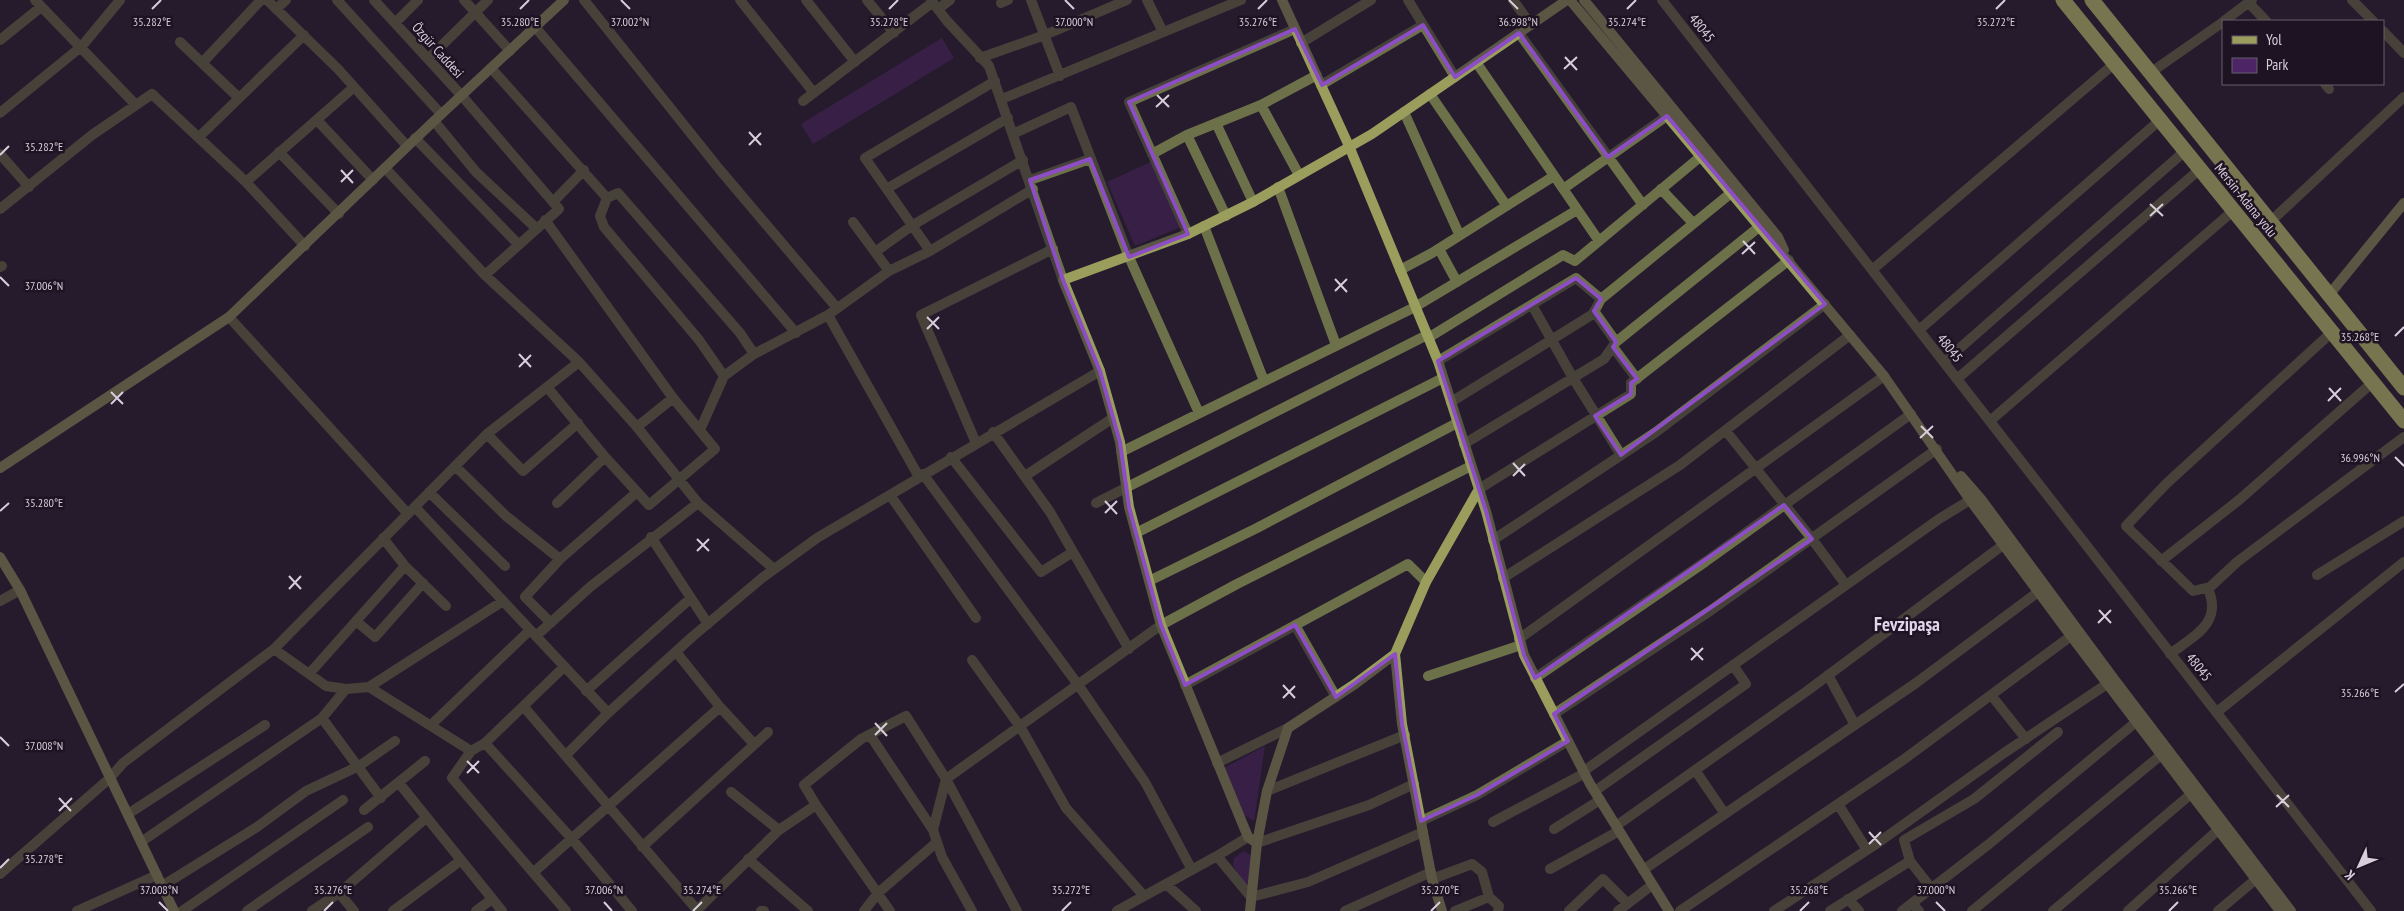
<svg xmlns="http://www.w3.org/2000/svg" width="2404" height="911" font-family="'PT Sans Narrow',sans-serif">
	<rect width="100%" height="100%" fill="#261c2d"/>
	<path fill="#4d2465" d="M942,38l12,20 -141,86 -12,-20z
		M1153,161l28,66 -46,19 -28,-64z
		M1265,746l-11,75 -10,-6 -20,-47z
		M1244,851l7,5 -3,29 -3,1 -12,-21 1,-7z"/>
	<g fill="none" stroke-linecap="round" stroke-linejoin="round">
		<path stroke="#6d7149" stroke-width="10" d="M35,0l100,104
			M267,0l71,69 69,77
			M337,0l104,114
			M374,0l88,96 97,113 -74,66
			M464,0l46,51
			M584,0l136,170 117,138
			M740,0l74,93
			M806,0l49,62
			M867,0l27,33
			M931,0l16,21 42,45 74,214
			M1031,0l29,76
			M1147,0l16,32
			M1408,0l47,77
			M1513,0l18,25
			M1662,0l709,911
			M2352,0l21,21
			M1001,3l7,-3
			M2249,3l17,18
			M276,9l10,-9
			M938,9l12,-9
			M2224,21l28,-21
			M395,23l23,-23
			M535,27l261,306
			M2383,31l21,22
			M1519,33l124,172
			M0,40l41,-33
			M180,42l59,56
			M1301,43l70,-43
			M980,58l65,-23 82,-35
			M428,59l60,-59
			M203,62l58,-62
			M1476,62l123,179
			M491,68l116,130 -7,18 4,11 95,113 25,36
			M2150,73l73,-51
			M2325,84l4,5
			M1321,85l102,-60
			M1430,94l76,111
			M1002,99l239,-99
			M803,101l130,-99
			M1261,105l38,70
			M1404,112l55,122
			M0,113l82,-67 38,-46
			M317,120l56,60
			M434,121l42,51 60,56
			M1216,123l37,79
			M1013,134l58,-27 58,150 70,156
			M1187,135l39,81
			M199,137l105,-102
			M415,138l103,106
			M279,152l60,62
			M0,154l29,33
			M1152,154l35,-19 74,-30 56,-30
			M385,168l100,107 94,87 58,65 61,76 76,66
			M1030,180l60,-21
			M246,182l108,-95
			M1278,187l58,158
			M888,188l120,-70
			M1563,189l104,-73
			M1661,189l32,34
			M607,198l11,-5 122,140 14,21
			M553,202l31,-32
			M0,209l92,-74 60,-41 94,88 59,64
			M545,220l128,178 42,51 -66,56 -44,-48 -58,-70
			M853,222l36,49
			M2270,222l134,-125
			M1204,226l60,155
			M1188,234l-59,-132 166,-73
			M1439,249l18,33
			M930,251l-65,-93 130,-77
			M875,252l38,-27 110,-65
			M0,267l2,-1
			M1400,270l32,-17 122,-77
			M1872,270l243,-207
			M1532,305l41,73 48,77
			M1594,311l22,31
			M828,315l91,162
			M229,317l179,197
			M1919,330l241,-210
			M1428,338l135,-83 12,6 125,-104
			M1613,347l24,32
			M1438,361l138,-83 25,21
			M1944,362l241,-211
			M1957,379l243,-210
			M1451,402l142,-88 8,-15 130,-106
			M1990,421l244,-211
			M637,427l36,-29
			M700,430l24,-54 30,-22 74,-39 61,-44 41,-20 103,-62
			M1726,431l86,108 34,46
			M993,432l57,80 79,137
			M487,434l36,37 55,-48
			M976,443l-55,-128 132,-66
			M1464,444l140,-85 12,-17 143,-115
			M1121,452l294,-145 162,-97
			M951,457l90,115 32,-20
			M455,466l51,50 54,43
			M923,474l156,212 66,96 47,88
			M1025,476l88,-58
			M1479,489l152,-95v-11l158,-123
			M429,492l76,74
			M890,495l86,123
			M557,503l48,-46
			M1096,503l331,-168
			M415,507l193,206
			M1136,533l307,-155
			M651,537l57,87
			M383,538l22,28 41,40
			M1493,540l163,-108 169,-128
			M2161,561l78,-61 134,-118
			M2317,575l87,-54
			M1503,578l177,-113 170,-130
			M1149,581l108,-53 200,-105
			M2210,587l-17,4 -67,-65 40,-42 166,-152
			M0,601l20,-11
			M356,621l19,16 48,-54
			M551,623l-26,-26 35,-38 77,-67
			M1295,625l41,72
			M536,636l54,-49 108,-84
			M1519,639l365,-263
			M274,649l52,37 20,3 23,-2 102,64 14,-8 79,-76
			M677,653l43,54 34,37
			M2170,654c24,-18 53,-31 38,-65l29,-27 167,-125
			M972,660l49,68 45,80 78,88
			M309,674l96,-108
			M1828,675l27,50
			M1428,676l93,-31
			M1535,678l170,-116 206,-148
			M1185,685l223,-121 18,18
			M369,687l134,-86
			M586,691l105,-93
			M1991,695l35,44
			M524,707l174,204
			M2217,712l187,-150
			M1554,714l156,-103 227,-162
			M322,718l59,80
			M431,725l99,-95
			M870,735l63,95
			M485,743l87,96 60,72
			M471,751l-19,27 114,133
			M566,755l42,-42 84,-76 70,-59 55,-40 283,-167
			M1217,763l71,-35
			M1695,770l30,44
			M1584,771l355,-252 31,-19
			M399,783l103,128
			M1267,791l138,-56
			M1595,791l151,-107 -13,-19
			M731,792l48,38
			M1838,804l29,46
			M816,805l-12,-20 57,-46 45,-23 40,63 71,132
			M364,810l61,-49
			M128,814l137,-89
			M1421,821l56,-26 91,-54
			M1493,822l92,-49
			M1616,826l191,-135 196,-146
			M1554,829l46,-29
			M141,842l181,-124 24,-29
			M1257,843l112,-38 45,-21
			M642,847l126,-115
			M1217,856l34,41 57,-15 115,-50
			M748,859l60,52
			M1550,869l69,-38
			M1643,870l273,-187 122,-91
			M534,872l186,-165
			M0,874l110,-96 13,-15 151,-114 213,-215 92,-72
			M1432,879l40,-15 10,8 7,25 10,9 -1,5
			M1166,884l30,27
			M162,886l95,-59 49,-36 53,-25 36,-25
			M1931,888l-21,-27 -6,-21 70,-41 84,-67
			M339,893l15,18
			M1848,899l11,12
			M1912,903l7,8
			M77,911l80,-36
			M182,911l161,-111
			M247,911l121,-84
			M312,911l27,-18 87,-75
			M393,911l67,-50
			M476,911l16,-12
			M696,911l83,-81 37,-25 74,106
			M761,911h3
			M864,911l14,-18 59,-51
			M972,911l-30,-54 -9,-27 13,-51 215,-154 76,-41 234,-118
			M1117,911l100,-55 31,-19
			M1345,911l86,-39
			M1455,911l34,-14
			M1569,911l34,-32 24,24
			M1618,911l34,-26
			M1680,911l223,-151 168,-124
			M1774,911l105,-69 125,-89 103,-69
			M1830,911l80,-50
			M1902,911l87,-67 147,-122
			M1972,911l189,-156
			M2053,911l138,-117
			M2128,911l90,-81
			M2218,911l38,-32"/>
		<path stroke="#999e5d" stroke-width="10" d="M1282,0l67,146 89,215 48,150 38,144 66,129 79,127
			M1570,0l314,376 86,124 101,136 209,275
			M1584,0l194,237 6,13
			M2329,295l75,-92
			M0,468l229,-151 205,-196 130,-121
			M1961,476l20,23 133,180 177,232
			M0,557l20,33 154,321
			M1257,843l-9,-6 -87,-212 -32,-118 -9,-65 -20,-71 -37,-91 125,-46 65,-32 119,-68 195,-134
			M1250,911l7,-68 10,-52 21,-63 67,-44 40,-30
			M1442,911l-10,-32 -30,-155 -7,-70 31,-72 53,-93"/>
		<path stroke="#dae279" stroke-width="15" d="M2063,0l341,421
			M2092,0l312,388"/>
	</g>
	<path d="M0 0H2404V911H0ZM1423,25l32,52 64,-44 89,124 59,-41 158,188 -204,151 -26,-39 36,-22v-11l6,-4 -24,-32 3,-5 -22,-31 7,-12 -25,-21 -138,83 48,150 38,144 11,23 249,-173 28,34 -258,175 14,27 -91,54 -56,26 -19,-97 -7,-70 -59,43 -41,-72 -110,60 -24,-60 -32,-118 -9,-65 -20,-71 -37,-91 -33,-100 60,-21 39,98 59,-23 -59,-132 166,-73 27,56z" fill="#261c2d" fill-opacity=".55" fill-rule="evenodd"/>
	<path fill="none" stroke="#8d4dc5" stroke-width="4" stroke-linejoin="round" d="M1423,25l32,52 64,-44 89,124 59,-41 158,188 -204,151 -26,-39 36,-22v-11l6,-4 -24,-32 3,-5 -22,-31 7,-12 -25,-21 -138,83 48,150 38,144 11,23 249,-173 28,34 -258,175 14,27 -91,54 -56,26 -19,-97 -7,-70 -59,43 -41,-72 -110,60 -24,-60 -32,-118 -9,-65 -20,-71 -37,-91 -33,-100 60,-21 39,98 59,-23 -59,-132 166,-73 27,56z"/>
	<path fill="none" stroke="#d6cfdb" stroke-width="2" d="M621,0l9,9M1065,0l9,9M1509,0l9,9M152,9l9,-9M520,9l9,-9M889,9l9,-9M1258,9l9,-9M1627,9l9,-9M1996,9l9,-9M1565,57l12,13M1564,69l13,-12M1157,95l12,12M1156,107l13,-12M749,132l12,13M749,145l12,-12M0,155l9,-9M341,170l12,13M341,182l12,-12M2150,204l13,12M2150,216l13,-12M1743,241l12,13M1742,254l13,-12M0,277l9,9M1335,279l12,13M1335,291l12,-12M927,317l12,12M927,329l12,-12M2395,336l9,-9M519,354l12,13M519,367l12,-12M2329,388l12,13M111,392l12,12M2328,401l13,-13M111,404l12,-12M1921,426l12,12M1920,438l13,-12M2395,457l9,9M1513,463l12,13M1513,476l12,-12M1105,501l12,13M0,511l9,-8M1105,513l12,-12M697,539l12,12M697,551l12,-12M289,576l12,13M289,589l12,-13M2099,610l12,13M2098,623l13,-13M1691,648l12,12M1691,660l12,-12M1283,685l12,13M2395,692l9,-8M1283,698l12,-12M875,723l12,13M875,735l12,-12M0,737l9,9M467,761l12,12M467,773l12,-12M2277,795l12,12M59,798l12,13M2276,807l13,-12M59,811l13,-13M1869,832l12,13M1869,844l12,-12M0,868l9,-9M159,902l9,9M604,902l8,9M1936,902l9,9M324,911l9,-9M693,911l9,-9M1062,911l9,-9M1431,911l9,-9M1800,911l9,-9M2169,911l9,-9"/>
	<g text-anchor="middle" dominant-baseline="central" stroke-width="5" stroke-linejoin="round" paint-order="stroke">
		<g font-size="14" fill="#d6cfdb" stroke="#1d1323">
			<text transform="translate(1702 28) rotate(52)">48045</text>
			<text transform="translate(438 50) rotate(48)">Özgür Caddesi</text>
			<text transform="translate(2246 200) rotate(51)">Mersin-Adana yolu</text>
			<text transform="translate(1950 348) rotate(52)">48045</text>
			<text transform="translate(2199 667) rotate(51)">48045</text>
		</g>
		<g font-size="19" font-weight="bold" fill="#e1d4eb" stroke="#1d1323">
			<text x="1907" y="624">Fevzipaşa</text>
		</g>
	</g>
	<g font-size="12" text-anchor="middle" fill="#d6cfdb" stroke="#1d1323" stroke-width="5" stroke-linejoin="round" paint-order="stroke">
		<text x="152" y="26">35.282°E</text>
		<text x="520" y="26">35.280°E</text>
		<text x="889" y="26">35.278°E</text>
		<text x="1258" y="26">35.276°E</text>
		<text x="1627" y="26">35.274°E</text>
		<text x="1996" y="26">35.272°E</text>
		<text x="630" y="26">37.002°N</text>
		<text x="1074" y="26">37.000°N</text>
		<text x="1518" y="26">36.998°N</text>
		<text x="44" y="151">35.282°E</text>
		<text x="44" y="290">37.006°N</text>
		<text x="2360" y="341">35.268°E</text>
		<text x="2360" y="462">36.996°N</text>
		<text x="44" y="507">35.280°E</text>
		<text x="2360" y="697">35.266°E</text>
		<text x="44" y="750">37.008°N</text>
		<text x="44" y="863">35.278°E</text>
		<text x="159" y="894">37.008°N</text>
		<text x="604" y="894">37.006°N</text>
		<text x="1936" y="894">37.000°N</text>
		<text x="333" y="894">35.276°E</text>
		<text x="702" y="894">35.274°E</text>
		<text x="1071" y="894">35.272°E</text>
		<text x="1440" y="894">35.270°E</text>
		<text x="1809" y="894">35.268°E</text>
		<text x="2178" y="894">35.266°E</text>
	</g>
	<rect x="2222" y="20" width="162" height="65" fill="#1d1323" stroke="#675e6d"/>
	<rect x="2232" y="36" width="25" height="8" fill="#999e5d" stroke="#675e6d"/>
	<text x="2266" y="45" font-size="15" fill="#d6cfdb">Yol</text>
	<rect x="2232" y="58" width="25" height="15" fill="#4d2465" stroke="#675e6d"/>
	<text x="2266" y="70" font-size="15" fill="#d6cfdb">Park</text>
	<g transform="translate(2359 866) rotate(226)" stroke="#1d1323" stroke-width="4" paint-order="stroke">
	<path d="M0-4L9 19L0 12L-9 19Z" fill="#d6cfdb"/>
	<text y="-8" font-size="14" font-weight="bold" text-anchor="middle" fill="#d6cfdb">K</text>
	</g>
</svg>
